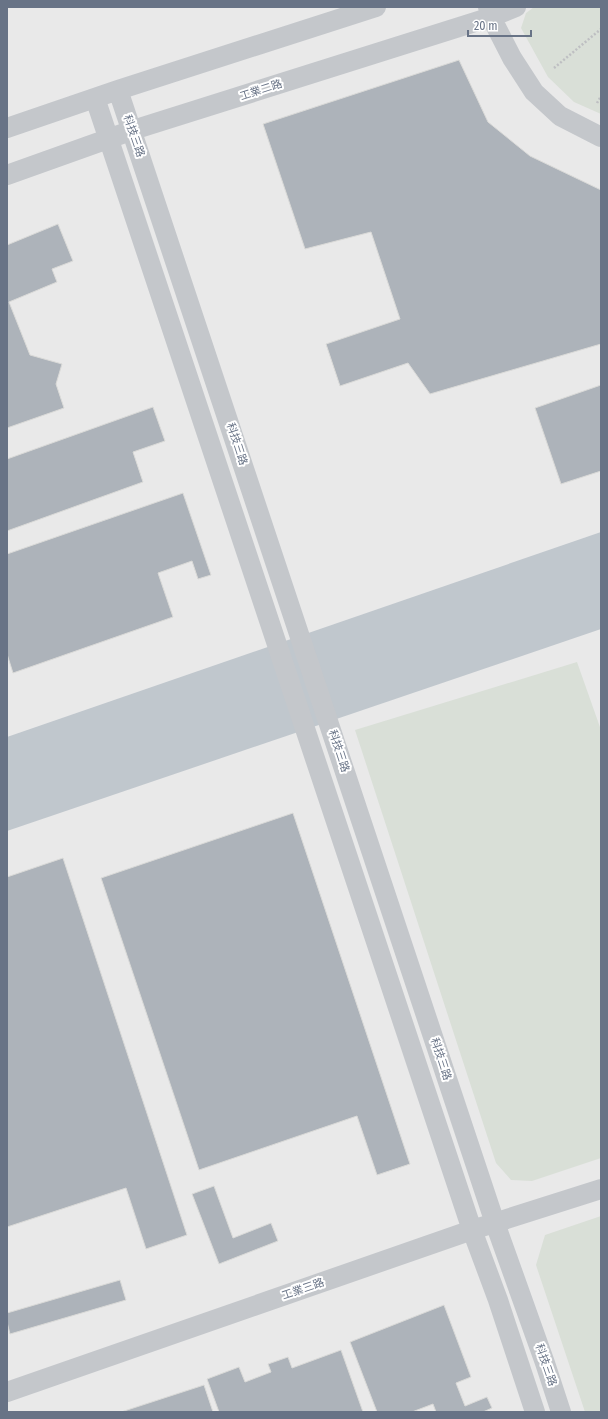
<svg xmlns="http://www.w3.org/2000/svg" width="608" height="1419" font-family="'Fira Sans Condensed','Noto Sans TC',sans-serif">
	<rect width="100%" height="100%" fill="#f8f8f6"/>
	<path fill="#e9e9e9" d="M7,7h594v1405h-594z"/>
	<path fill="#d9dfd7" d="M534,7h67v107l-27,-12 -26,-25 -27,-49 5,-15z
		M577,662l24,68v428l-69,23 -21,-1 -15,-17 -141,-433z
		M601,1216v196h-16l-49,-147 9,-30z"/>
	<path fill="#c0c7cd" d="M601,532v97l-594,202v-94z"/>
	<path fill="#adb3ba" stroke="#dadad8" d="M459,60l29,62 42,34 71,34v154l-171,50 -22,-31 -68,23 -14,-42 74,-25 -29,-87 -66,17 -42,-125z
		M58,224l15,37 -21,8 5,13 -48,20 21,53 32,9 -6,20 8,24 -57,20v-183z
		M601,385v86l-40,13 -26,-76z
		M153,407l12,34 -32,11 10,30 -136,49v-72z
		M183,493l28,82 -13,4 -6,-18 -34,12 15,44 -160,56 -6,-19v-100z
		M293,813l117,351 -33,11 -20,-59 -158,54 -98,-292z
		M63,858l124,377 -41,14 -20,-61 -119,39v-350z
		M214,1186l19,52 38,-15 7,18 -59,23 -27,-70z
		M120,1280l6,20 -116,34 -3,-12v-9z
		M444,1305l27,72 -15,6 9,23 22,-9 5,11 -9,4h-47l-3,-8 -21,8h-35l-27,-70z
		M341,1350l22,62h-144l-12,-33 32,-12 6,15 26,-10 -3,-8 20,-7 4,11z
		M204,1385l9,27h-92z"/>
	<g fill="none" stroke-linecap="round" stroke-linejoin="round">
		<path stroke="#bebfc2" stroke-width="2.5" stroke-dasharray="2 2" stroke-linecap="butt" d="M554,68l47,-39
			M597,103l4,-7"/>
		<path stroke="#c4c7cb" stroke-width="20" d="M488,7l3,10 21,41 22,34 26,24 41,21
			M118,90l377,1133 50,140 16,49
			M95,98l377,1132 26,70 37,112
			M7,128l111,-38 258,-83
			M7,175l126,-45 358,-113 25,-10
			M7,1392l465,-162 129,-41"/>
	</g>
	<g text-anchor="middle" dominant-baseline="central" stroke-width="4" stroke-linejoin="round" paint-order="stroke">
		<g font-size="11" fill="#687386" stroke="#fff">
			<text transform="translate(261 90) rotate(-18)">工業二路</text>
			<text transform="translate(134 136) rotate(71)">科技三路</text>
			<text transform="translate(237 444) rotate(72)">科技三路</text>
			<text transform="translate(339 751) rotate(72)">科技三路</text>
			<text transform="translate(441 1059) rotate(72)">科技三路</text>
			<text transform="translate(303 1289) rotate(-19)">工業三路</text>
			<text transform="translate(546 1365) rotate(71)">科技三路</text>
		</g>
	</g>
	<rect width="608" height="1419" fill="none" stroke="#687386" stroke-width="16"/>
	<path d="M468 30v6h63v-6" fill="none" stroke="#687386" stroke-width="2"/>
	<text x="474" y="30" font-size="12" fill="#687386" stroke="#ffffff" stroke-width="3" paint-order="stroke">20 m</text>
</svg>
